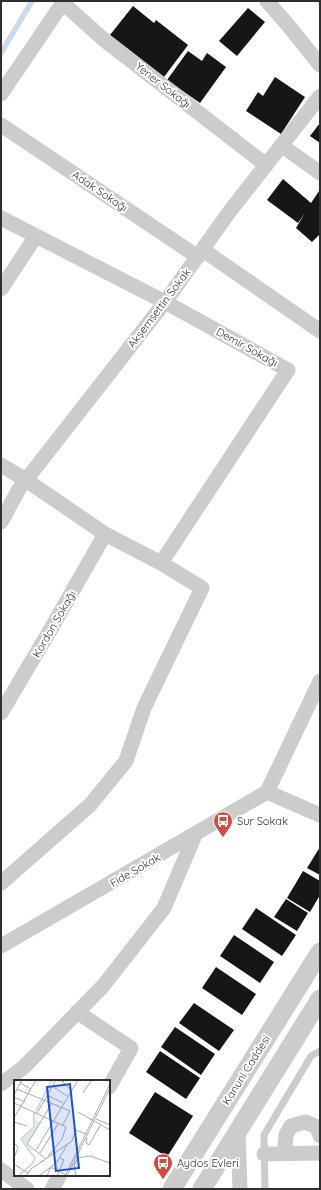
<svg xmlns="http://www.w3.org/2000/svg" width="321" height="1190" font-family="Quicksand,sans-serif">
	<rect width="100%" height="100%" fill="#fff"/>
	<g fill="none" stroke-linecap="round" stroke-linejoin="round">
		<path stroke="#ccdae9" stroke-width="5.5" d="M1,53l31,-52"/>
	</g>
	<path fill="#161616" d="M133,6l21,17 2,-3 32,25 -24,32 -54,-42z
		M248,8l17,14 -28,34 -18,-15z
		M188,51l14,10 5,-8 19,14 -26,36 -33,-23z
		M275,77l30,20 -24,37 -35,-23 12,-19 5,4z
		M320,123v20l-10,-7z
		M283,179l28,24 8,-12 1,1v42l-8,8 -16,-14 9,-15 -7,10 -31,-23z
		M320,847v28l-13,-7z
		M303,871l17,10v14l-10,17 -23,-14z
		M286,899l22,14 -11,18 -23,-14z
		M256,908l40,27 -14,21 -40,-27z
		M234,935l40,27 -14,21 -40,-27z
		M216,967l40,27 -14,21 -40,-27z
		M194,1003l40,27 -15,21 -40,-28z
		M175,1027l40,27 -14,21 -40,-28z
		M160,1051l40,27 -14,21 -40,-27z
		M155,1092l38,24 -26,41 -38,-24z"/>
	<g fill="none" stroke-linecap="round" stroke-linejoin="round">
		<path stroke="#ccc" stroke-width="7" d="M265,1189l-1,-54 47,-79 9,-5"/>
		<path stroke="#ccc" stroke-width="15" d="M267,1l21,24 32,40
			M63,3l40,36 163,126
			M1,94l63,-93
			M1,125l197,132
			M281,145l39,28
			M1,218l164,84 123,68 -127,193
			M203,250l117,81
			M1,289l35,-53
			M1,465l25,15 79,54 56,29 41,25 -58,120 -18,53 -36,44 -89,78
			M1,522l18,-33 146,-187 65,-91 90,-115
			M1,713l51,-86 53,-93
			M267,792l53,-111
			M267,792l53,23
			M1,946l266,-154
			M77,1012l54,36 -22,39
			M1,1084l23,-17 79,-81 61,-78 31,-73
			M238,1131l2,58
			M285,1146l1,-11 5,-9 14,-4 12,5 3,9
			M264,1154l56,-1
			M1,1170l26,19
			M52,1189l8,-14"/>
		<path stroke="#ccc" stroke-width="19" d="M172,1189l148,-237
			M202,1189l118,-190"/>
	</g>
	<defs>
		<g id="bus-pin" transform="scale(1)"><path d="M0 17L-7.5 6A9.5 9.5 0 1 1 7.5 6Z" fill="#d64842" stroke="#fff"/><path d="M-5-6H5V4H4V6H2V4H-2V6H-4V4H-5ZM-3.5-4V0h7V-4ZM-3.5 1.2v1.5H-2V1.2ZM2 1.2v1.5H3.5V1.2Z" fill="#fff"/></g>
	</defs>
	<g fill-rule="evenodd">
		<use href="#bus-pin" x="223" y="821"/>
		<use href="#bus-pin" x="163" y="1163"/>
	</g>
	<g text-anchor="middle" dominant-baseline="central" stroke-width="4" stroke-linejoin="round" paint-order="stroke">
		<g font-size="11" fill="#2f2f2f" stroke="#fff">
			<text transform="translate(163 85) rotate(38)">Yener Sokağı</text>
			<text transform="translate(100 191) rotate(34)">Adak Sokağı</text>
			<text transform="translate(159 308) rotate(-53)">Akşemsettin Sokak</text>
			<text transform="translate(247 347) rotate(29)">Demir Sokağı</text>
			<text transform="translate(54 624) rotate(-60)">Kordon Sokağı</text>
			<text transform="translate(135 870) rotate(-30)">Fide Sokak</text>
			<text transform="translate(246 1070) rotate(-58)">Kanuni Caddesi</text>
		</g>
		<g font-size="11" fill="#2f2f2f" stroke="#fff" text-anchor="start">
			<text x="237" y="821">Sur Sokak</text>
			<text x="177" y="1163">Aydos Evleri</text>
		</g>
	</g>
	<g transform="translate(14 1080)">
		<rect width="96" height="96" fill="#fff"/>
		<path d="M22,34l3,13 -11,16h-4l-2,-6 14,-11z" fill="#e4ebde"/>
		<path fill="none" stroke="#ccdae9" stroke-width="2" d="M22,31l16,-31M4,96l14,-12 3,-6 -14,-19 13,-12v-14"/>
		<path fill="none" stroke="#acacac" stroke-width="1" d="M47,0l10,10M6,3l11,6M38,6l15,10M3,9l53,22 -7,14M69,13l8,-12M0,15l8,-15M33,15l16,8M0,17l11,5M0,23l52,24 -4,12 -16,20 -19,-15M64,32l32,18M23,33l19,-33M0,38l22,-38M82,39l14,6M0,42l13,4M73,58l-1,5 3,2 12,-21M58,61l4,-11 10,4M0,62l4,6 -4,10M13,64l25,-41M22,70l42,-70M26,73l18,-29M0,84l14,9M12,96l5,-7 41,-28M25,96l18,-14 10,-17M33,96l3,-8h3l13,7M43,96l7,-16 -4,-2M51,96l45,-92M53,96l43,-88M62,96l-2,-11 4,-7 12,-2 20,7"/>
		<path fill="#1d4ed8" fill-opacity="0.15" stroke="#1d4ed8" stroke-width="2" d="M56,4l9,84 -23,3 -9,-84z"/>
		<rect width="96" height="96" fill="none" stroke="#2f2f2f" stroke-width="2"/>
	</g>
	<rect width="321" height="1190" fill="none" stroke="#2f2f2f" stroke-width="4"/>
</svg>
